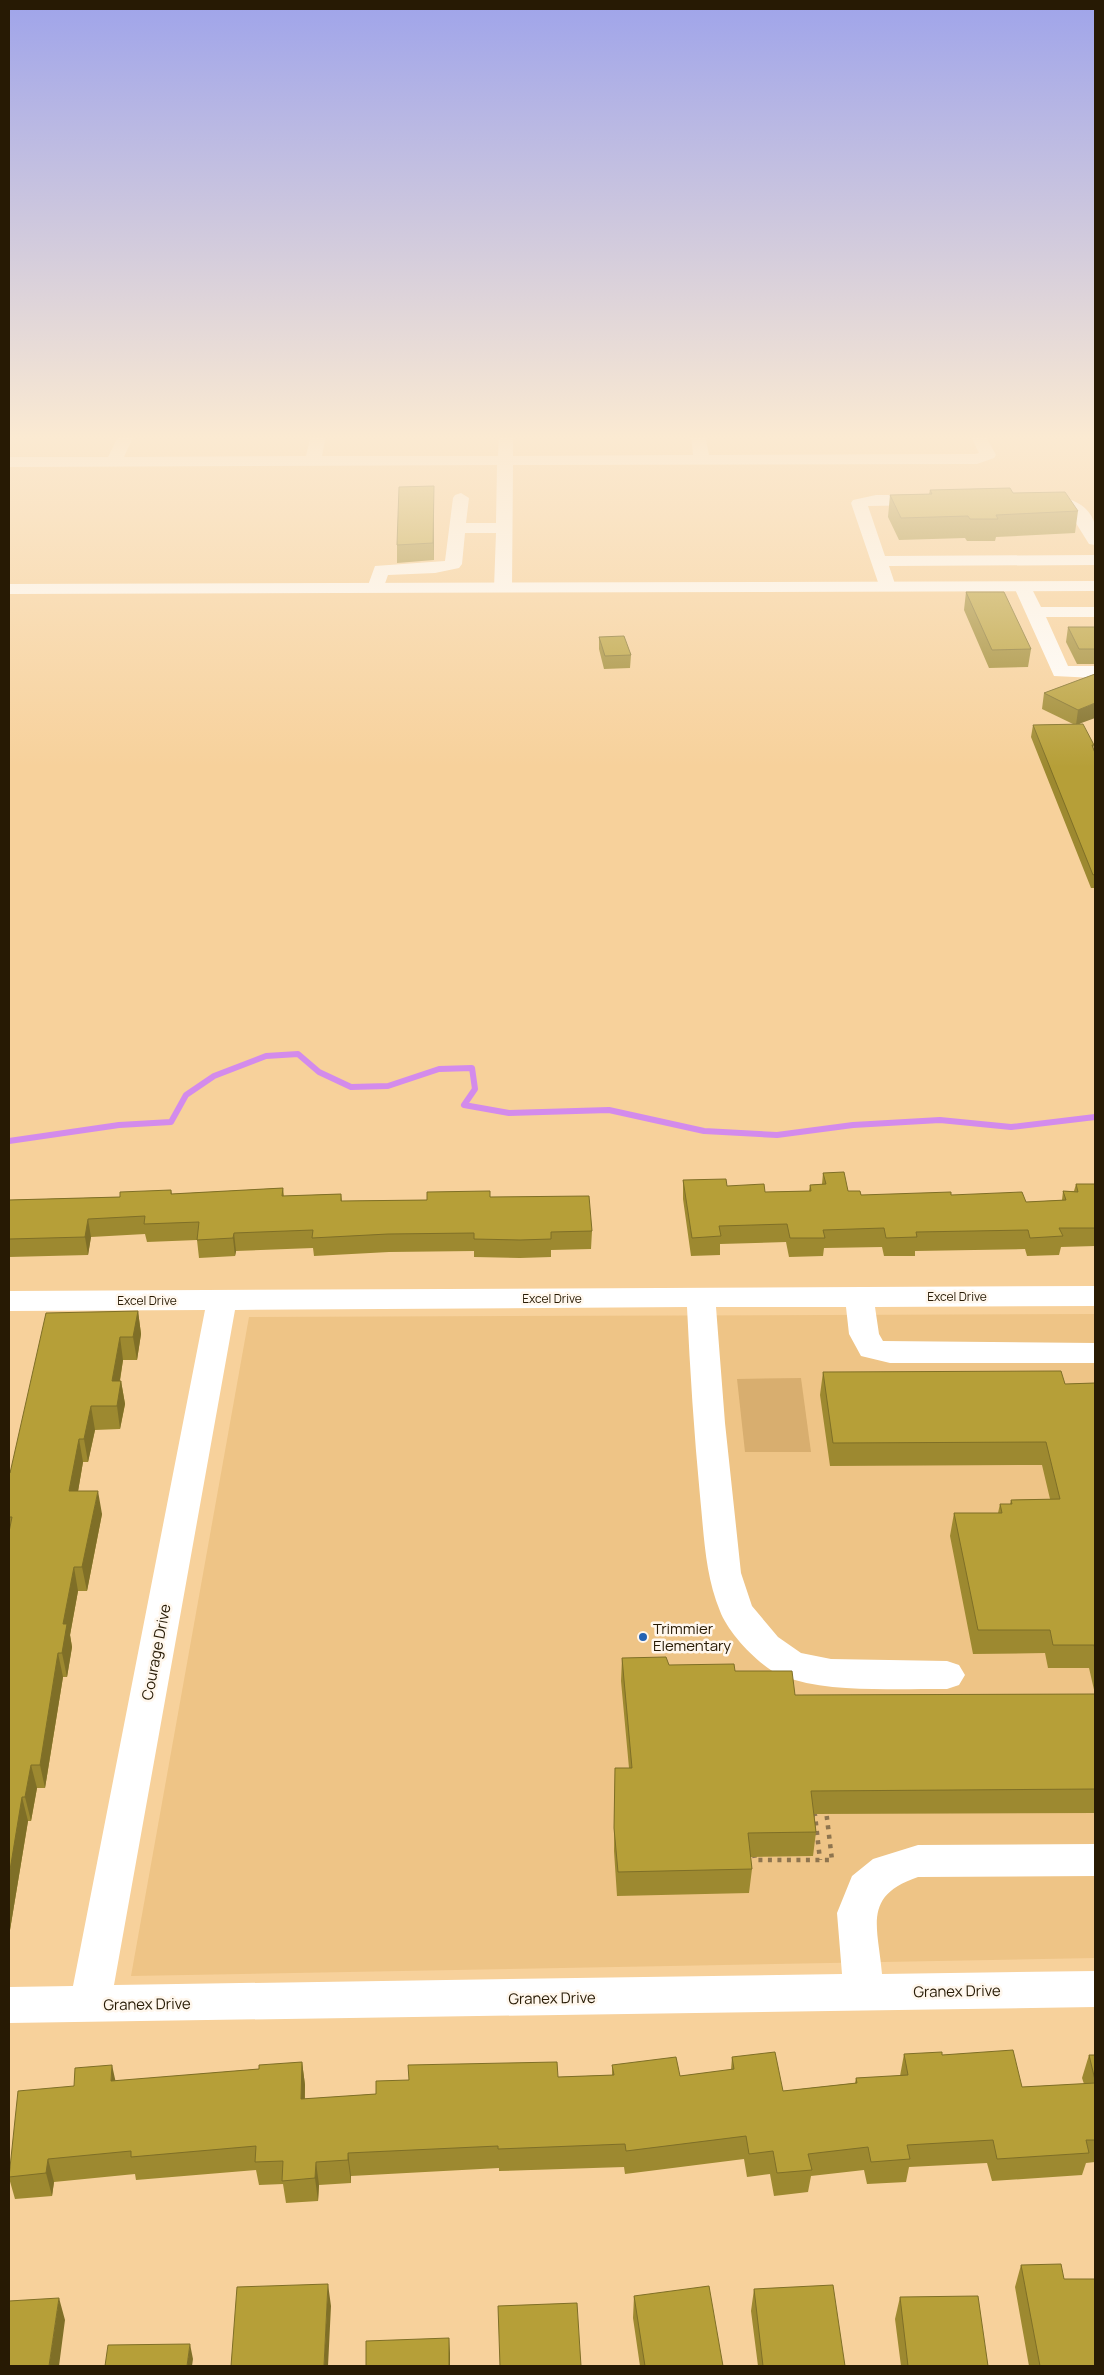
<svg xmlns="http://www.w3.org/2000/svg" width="1104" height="2375" font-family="Manrope,sans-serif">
	<rect width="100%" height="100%" fill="#f7d19b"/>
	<path fill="#eec486" d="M1095,1314v644l-964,18 118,-659z"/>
	<path fill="#d8ae6f" d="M801,1378l10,74h-66l-8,-73z"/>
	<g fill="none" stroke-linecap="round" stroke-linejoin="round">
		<path stroke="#d38bec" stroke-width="6" d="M9,1141l110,-16 52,-3 15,-27 28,-19 52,-20 32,-2 21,18 32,15 37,-1 51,-17 33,-1 3,21 -11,16 45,8 100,-3 95,21 73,4 76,-10 87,-5 71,7 84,-10"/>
		<path stroke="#8e754f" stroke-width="4.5" stroke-dasharray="4 5.5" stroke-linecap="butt" d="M812,1815h3l5,45
			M754,1854l1,6h77l-6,-50"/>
		<path fill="#fff" fill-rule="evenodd" d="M119,435h15l-10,22 182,-1 5,-21h15l-4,21h176l1,-21h14v21l180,-1 -2,-20h14l4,20 266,-1 4,-1 -9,-18h15l11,20 -2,3 -17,6 -464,1 -1,123 -3,4h-12l-3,-4 2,-55h-31l-3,31 -3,4 -24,5 -47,2 -6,17h-12l-3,-4 8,-22 70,-5 8,-63 2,-3 6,-2 8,5 -3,25h30l1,-58 -488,2v-10h99z
			M1039,494c21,1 50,6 56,31 2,6 0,14 0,20l-6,-1 -20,-32 -12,-6 -24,-4 -2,-3 2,-3z
			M876,495h50l6,2 2,3 -2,3 -6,2 -58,1 17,50 210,-1v10l-206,1 7,21 -3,4h-12l-30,-88 2,-3z
			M1023,582l6,1 12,24h54v10h-49l22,49h27v12l-41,-2 -40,-89 3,-4z
			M1095,1286v20l-220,1 4,27 4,7 212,2v20h-205l-29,-7 -12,-22 -3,-27h-130l9,116 16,150 11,33 26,31 23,16 30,6 116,2 12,4 6,10 -6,10 -12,4c-52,-1 -116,5 -165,-13 -22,-9 -54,-43 -62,-65 -15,-36 -16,-76 -20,-115 -6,-63 -10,-125 -13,-189l-452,3 -121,675 728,-11 -5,-61 15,-37 21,-17 45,-14 177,-1v32l-177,1c-56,19 -40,49 -36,97l213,-3v36l-1086,16v-36l64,-1 132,-676 -196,1v-20z"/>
		<path fill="#fff" fill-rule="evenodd" d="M1095,581v10l-1086,3v-10z"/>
	</g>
	<path fill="#9d8930" d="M930,490l83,3 65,18 -3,22 -79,4 -1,4h-28l-2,-3 -66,2 -11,-23 2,-22 39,-1z
		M434,503v57l-37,3v-18z
		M966,592l65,57 -3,18 -39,1 -25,-58z
		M1068,627h27v37h-18l-11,-22z
		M599,637l32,18 -1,13 -26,1 -5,-20z
		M1095,674l-15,50 14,21 -1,4 2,4v135h-4l-60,-151 2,-12 40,-1 -31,-15 2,-16z
		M823,1173l25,18 13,4h90l75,7 36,-2 1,-9h11l2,-7h19v62l-34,1 -2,8 -32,1 -2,-7 -110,2v5h-31l-2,-9 -58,1 -1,8 -34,1 -3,-15 -66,2v11l-29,1 -8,-57v-19l82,12 44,-1 1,-6 12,-1z
		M283,1188l1,8 57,-2 1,7 85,-1 63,-3 102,34 -1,18 -40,1v7l-31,1 -46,-1v-6l-85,1 -75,4 -1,-8 -77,3 -1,5 -36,2 -2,-18 -50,2 -2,-8 -54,3 -3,18 -79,2v-57l111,-3 51,-7 1,4z
		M138,1311l3,23 -4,26h-14l-3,21h1l4,23 -5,25 -25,1 -7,32h-5l-5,29 24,23 -15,77h-9l-8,44 2,12 -5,30h-4l-18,111h-8l-6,33h-3l-19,115v-463z
		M823,1372l242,12 30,-1v430l-281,1 2,18 -3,24 -63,1 2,12 -3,24 -132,3 -3,-45 1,-83h14l-8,-87 1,-23 47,7 66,6 60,24 300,-1 -6,-26h-41l-3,-15 -72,1 -23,-118 4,-23h44l2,-9h10l1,-4 39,-1 -8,-34 -212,1 -10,-71z
		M904,2054l38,1 80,32 62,-3 -2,-6 7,-23h6v107l-9,1 -4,12 -90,6 -5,-18 -78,4 -3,15 -39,2 -3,-14 -53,6 -3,16 -34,4 -4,-22 -23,3 -3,-18 -119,15 -1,-7 -125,4v-3l-148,8v7l-32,2 -1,16 -32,2 -3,-19 -24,1 -3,-15 -120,10 -1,-6 -81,8 -2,14 -37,3 -6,-21v-4l107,-93 143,-12 43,-7 3,23v14l71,-5 182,-17 54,-2v-10l68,11 51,-6 1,-13 51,34 72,-8 1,-5 44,-2z
		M1021,2265l43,14 31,87h-66l-14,-79z
		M754,2289l91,77h-87l-7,-55z
		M634,2296l89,70h-83l-7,-48z
		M900,2297l88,69h-87l-6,-47z"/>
	<path fill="#7f6f27" d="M434,486v74l-1,-17z
		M1095,703v15l-19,7 2,-15z
		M88,1219l3,18 -3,18 -3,-18z
		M234,1233l2,18 -1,5 -2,-18z
		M138,1311l3,23 -4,26 -4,-23z
		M120,1337l3,23 -7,44 -4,-23z
		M121,1381l4,23 -5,25 -3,-23z
		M91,1406l4,24 -7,32 -4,-23z
		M79,1439l4,23 -9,53 -5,-24z
		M98,1491l4,23 -15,77 -5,-24z
		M74,1567l4,24 -8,44 2,12 -5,30 -5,-24 1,-29z
		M58,1653l5,24 -18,111 -5,-23z
		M31,1765l6,23 -6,33 -6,-24z
		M22,1797l6,24 -19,115v-60z
		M302,2062l3,23 -1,37 -3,-23z
		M112,2065l5,23 -6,-7z
		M348,2153l3,23v7l-3,-23z
		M48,2159l6,23 -2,14 -6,-23z
		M316,2162l3,23 -1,16 -3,-23z
		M328,2284l3,22 -3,60h-4z
		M59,2298l6,22 -6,46h-10z
		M449,2338l1,15v13h-1z
		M190,2344l3,15 -1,7h-5z"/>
	<path fill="#b69f38" stroke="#7f6f27" d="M434,486l-1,57 -36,2 2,-58z
		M1010,488l3,5 52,-1 13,19 -82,4 2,4h-28l-2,-3 -67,2 -11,-23 42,-1 -2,-4z
		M966,592h38l27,57 -39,1z
		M1068,627h27v22h-16z
		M624,636l7,19 -26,1 -6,-19z
		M1095,674v29l-17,7 -34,-17z
		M1083,724l11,21h-2l3,8v121l-2,1 -60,-150z
		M844,1172l4,19h12l1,4 90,-3v3l71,-3 4,10 40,-2 -3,-9 15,1 -2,-8h19v44h-36l4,8 -33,2 -2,-8 -112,2 1,5 -31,1 -2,-10 -61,2 2,8h-35l-3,-14 -68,2 2,10 -29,2 -9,-58 43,-1 1,7 37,-2 1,8 46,-1 -1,-6 16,-1 -3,-11z
		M283,1188l-1,8 59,-2v7l86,-1v-8l63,-1v6l99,-1 3,35 -41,1v7l-31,1 -46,-1v-6l-86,1 -76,4 1,-8 -79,3 -1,5 -36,2 2,-18 -55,2 1,-8 -57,3 -3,18 -76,2v-39l111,-3v-5l51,-2v4z
		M138,1311l-5,26h-13l-8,44h9l-4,25h-26l-7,33h-5l-10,52h29l-16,76h-8l-11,57h4l-5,29h-4l-18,112h-9l-6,32h-3l-13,79v-344l3,-15h-3v-44h1l36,-160z
		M1061,1371l4,13 30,-1v267l-1,-5h-41l-3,-15h-72l-24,-117h48l-2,-9h12l-1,-4 49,-1 -14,-57 -213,1 -10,-71z
		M666,1657l3,8 65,-1 1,7h57l3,24 300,-1v95l-284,2 5,41 -68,1 4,36 -134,3 -4,-44 1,-60h17l-10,-110z
		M1013,2050l9,37 73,-4v57h-9l3,13 -92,6 -4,-19 -86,5 3,14 -39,3 -3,-15 -60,7 4,16 -35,3 -4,-22 -24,3 -3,-18 -120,15 -1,-7 -127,5v-3l-150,7v7l-32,2 -1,16 -33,3 1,-20 -28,1 1,-16 -125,11v-6l-83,8 -2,14 -37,4 9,-86 56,-5 1,-18 37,-3 -1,16 148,-12v-4l43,-3 -1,37 75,-5v-13l33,-1 -1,-15 149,-3 1,15 56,-2 -2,-10 64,-8 4,19 54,-7 -2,-12 43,-5 8,39 74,-8 -1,-5 52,-3 -4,-21 38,-2v3z
		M1089,2055h6v25z
		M1061,2264l3,15h31v87h-55l-19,-101z
		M328,2284l-4,82h-93l6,-79z
		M833,2285l12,81h-82l-9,-77z
		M709,2286l14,80h-78l-11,-70z
		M978,2296l10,70h-80l-8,-69z
		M59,2298l-10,68h-40v-65z
		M577,2303l4,63h-81l-2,-60z
		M449,2338v28h-83v-25z
		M190,2344l-3,22h-82l3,-21z"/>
	<linearGradient id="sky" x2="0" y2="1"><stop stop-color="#9fa4ea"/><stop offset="0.57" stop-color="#fbead2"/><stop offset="1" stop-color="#fbead2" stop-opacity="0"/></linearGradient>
	<rect width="1104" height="767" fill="url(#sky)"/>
	<circle fill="#2362b3" stroke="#fff7ed" stroke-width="2" cx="643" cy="1637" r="5"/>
	<g text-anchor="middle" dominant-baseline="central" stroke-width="5" stroke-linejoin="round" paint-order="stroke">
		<g font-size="12" fill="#271a04" stroke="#fff7ed">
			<text x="957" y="1296">Excel Drive</text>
			<text x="552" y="1298">Excel Drive</text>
			<text x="147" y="1300">Excel Drive</text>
		</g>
		<g font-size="15" fill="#271a04" stroke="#fff7ed" text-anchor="start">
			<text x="653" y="1628">Trimmier<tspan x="653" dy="17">Elementary</tspan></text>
		</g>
		<g font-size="15" fill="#271a04" stroke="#fff7ed">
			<text transform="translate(156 1652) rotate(-79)">Courage Drive</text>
			<text transform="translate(957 1991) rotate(-1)">Granex Drive</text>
			<text transform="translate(552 1998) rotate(-1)">Granex Drive</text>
			<text transform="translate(147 2004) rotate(-1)">Granex Drive</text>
		</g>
	</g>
	<rect width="1104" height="2375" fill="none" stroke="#271a04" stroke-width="20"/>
</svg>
